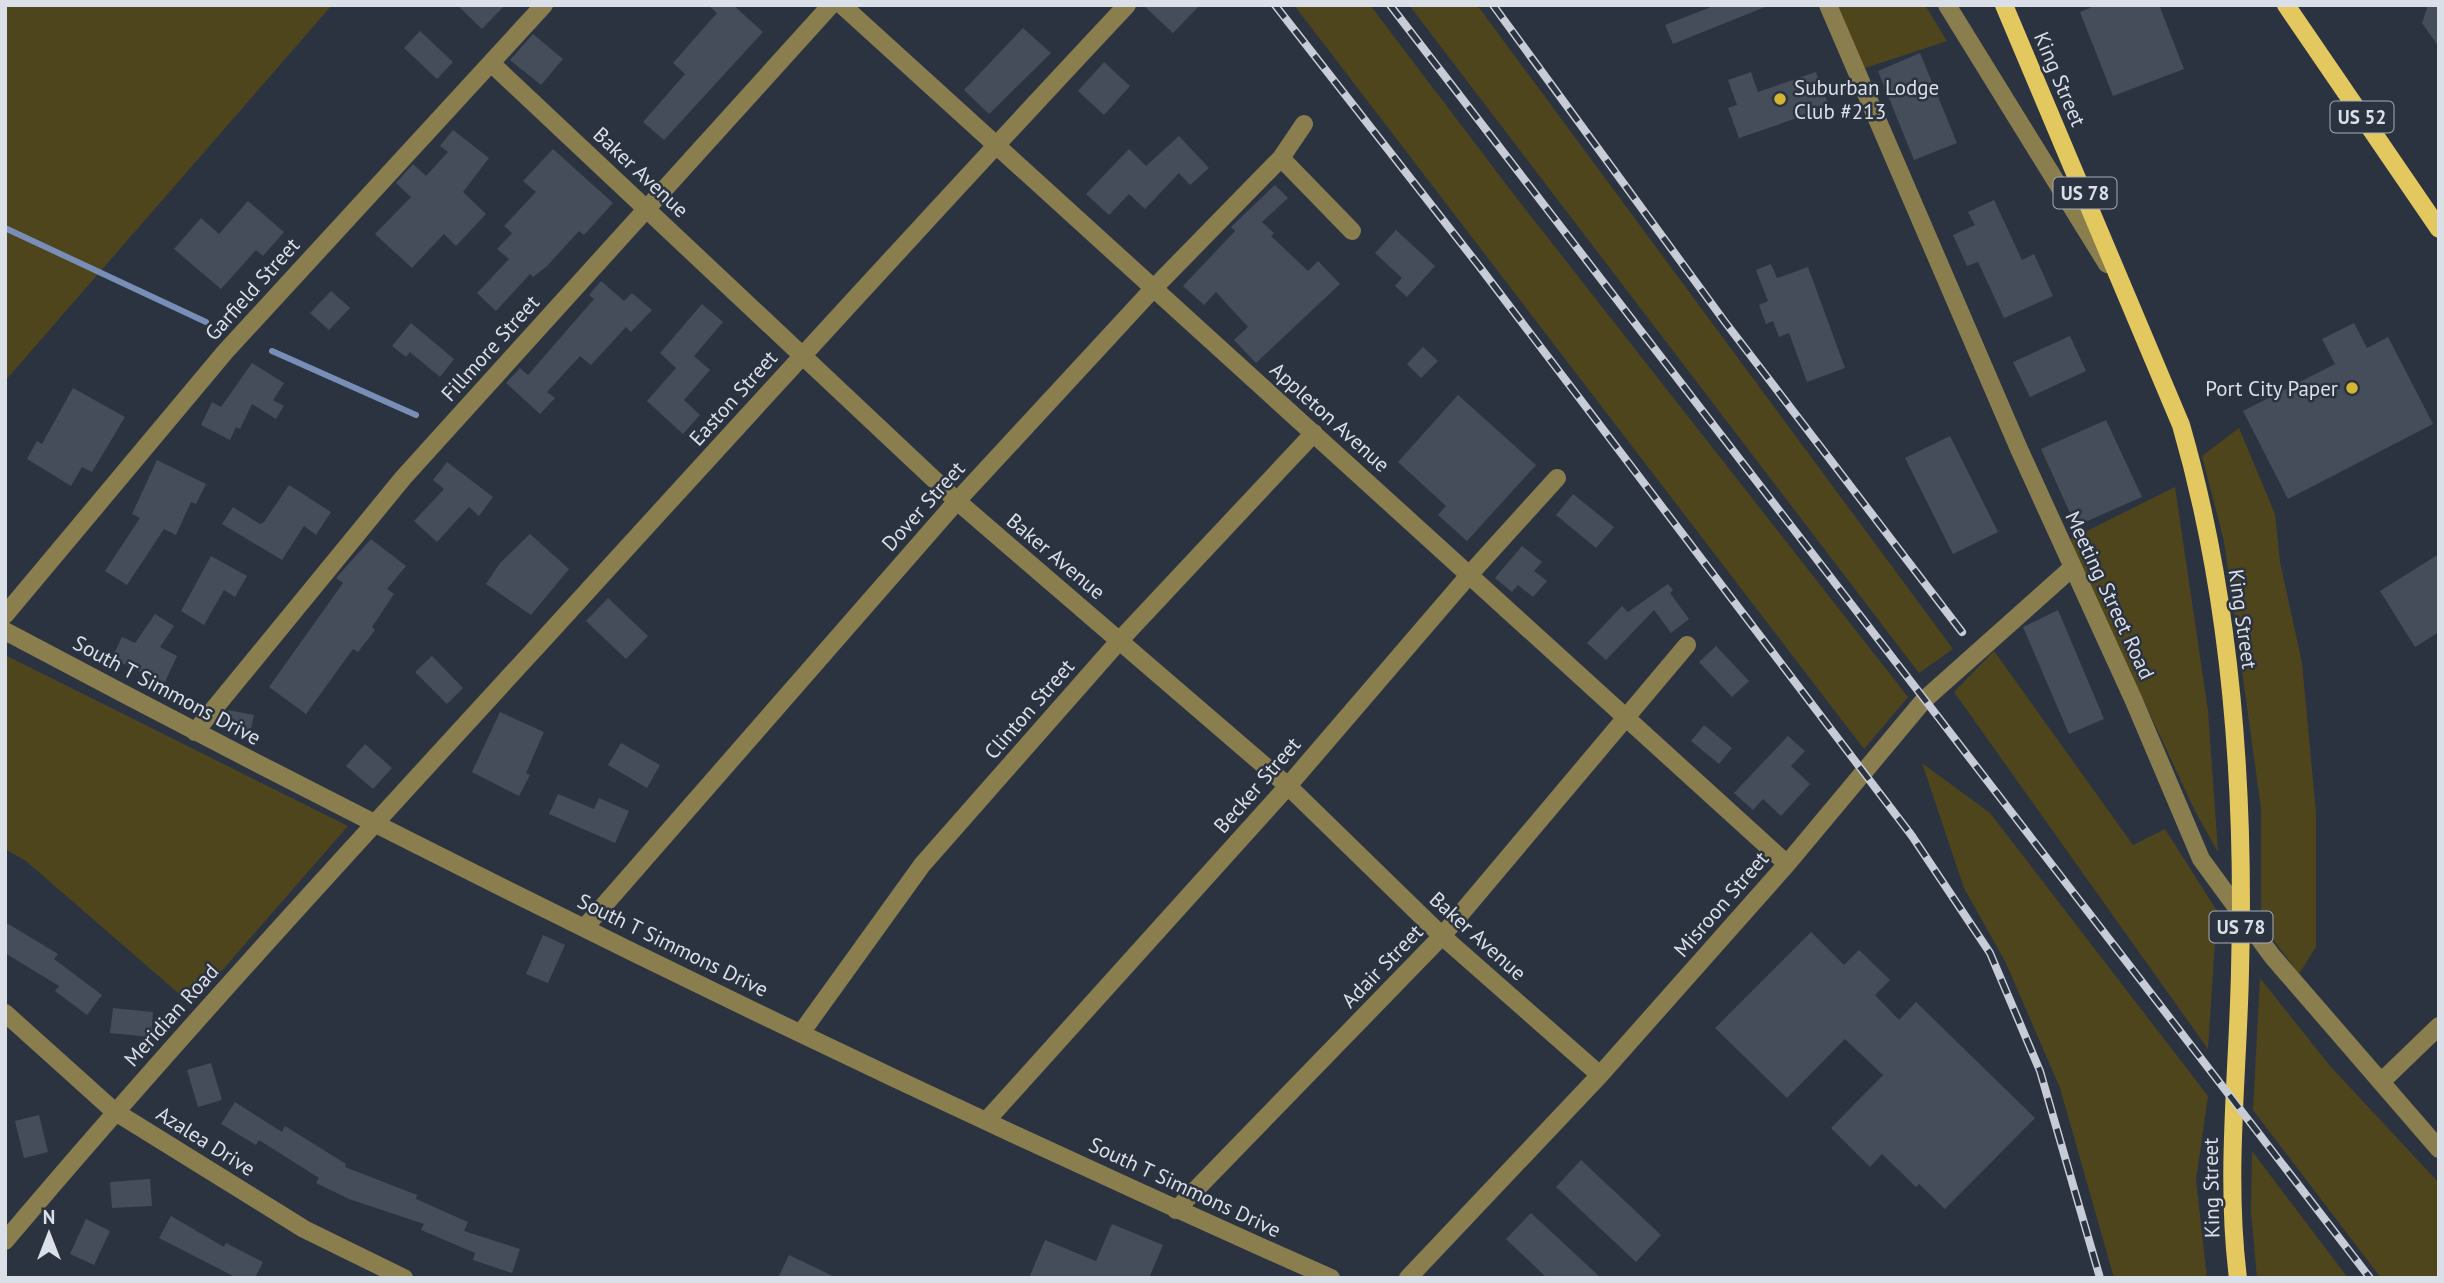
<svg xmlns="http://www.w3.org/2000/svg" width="2444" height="1283" font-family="'PT Sans',sans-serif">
	<rect width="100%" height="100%" fill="#2b3341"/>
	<path fill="#4f451c" d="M5,5h327l-327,376z
		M1294,5h76l145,191 393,501 -44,52z
		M1409,5h68l476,644 -34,24z
		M1835,5h90l22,36 -85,28z
		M2239,428l36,86 5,48 22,101 14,150v134l-17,27 -38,-51v-115l-37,-267 -22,-85z
		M2175,487l33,224 10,141 -23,-41 -126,-271z
		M1994,651l139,194 32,-16 52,82 -9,138 -254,-357z
		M5,655l343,171 -156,179 -166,-144 -21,-12z
		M1922,763l68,50 218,283 -12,84 11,98h-93l-54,-190 -54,-125 -42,-75z
		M2260,978l70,88 109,117v95h-58l-128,-168z
		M2252,1151l96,127h-91l-6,-67z"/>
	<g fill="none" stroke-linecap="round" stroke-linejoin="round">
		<path stroke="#788eb6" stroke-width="6" d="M5,228l201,94
			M272,351l144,64"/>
	</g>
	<path fill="#454d5b" d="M457,5h48l-23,24z
		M708,5h25l30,27 -99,108 -21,-18 42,-48 -12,-11 44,-50z
		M1143,5h57l-27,28z
		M1716,5l49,2 -92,37 -8,-19z
		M2097,5h62l25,64 -71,27 -33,-84z
		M2428,5h11v42l-17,-24z
		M1023,28l28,25 -62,61 -25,-24z
		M420,31l33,31 -16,17 -33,-31z
		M533,34l30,25 -22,26 -31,-25z
		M1920,53l37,90 -43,17 -36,-89z
		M1104,62l26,24 -26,29 -26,-24z
		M1751,72l7,20 58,-20 13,35 -90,31 -11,-30 9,-3 -9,-25z
		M453,130l36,28 -26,34 23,22 -30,32 -12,-12 -32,34 -37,-34 36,-37 -15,-14 17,-19 13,12 22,-24 -8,-6z
		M1179,136l30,32 -19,17 -11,-12 -34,36 -16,-15 -20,21 -23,-21 43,-45 17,17z
		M553,149l60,54 -29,32 -5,-4 -32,35 -14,11 -3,-3 -34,37 -19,-18 32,-34 -12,-10 15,-16 -8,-7 32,-34 -13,-11z
		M1275,185l13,13 -26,24 12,11 -3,3 37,35 10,-10 22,23 -84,79 -22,-23 14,-13 -32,-35 -12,13 -21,-19 52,-55 -4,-4z
		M1994,200l28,60 12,-6 19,42 -49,22 -26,-56 -11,4 -14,-31 22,-10 -7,-13z
		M248,201l36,31 -21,24 -7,-6 -35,39 -47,-40 27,-31 18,16z
		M1396,230l39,36 -28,31 -12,-11 7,-8 -27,-25z
		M1771,264l6,14 31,-11 37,101 -38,14 -18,-49 -10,4 -6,-16 -7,3 -7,-19 9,-4 -12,-31z
		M601,281l23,20 8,-8 20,17 -21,22 -5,-5 -35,38 -11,-9 -33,36 8,6 -15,16 -34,-31 14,-15 8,7 66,-76 -5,-4z
		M331,291l19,17 -21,22 -19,-17z
		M702,304l21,18 -29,34 16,14 -26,30 16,15 -17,19 -36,-33 29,-33 -16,-15z
		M411,323l43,36 -14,18 -30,-25 -4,5 -14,-11z
		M2354,323l13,25 21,-11 45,87 -145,75 -45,-88 92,-47 -13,-25z
		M2070,336l16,35 -56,26 -17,-35z
		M1423,347l15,14 -17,17 -14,-14z
		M252,363l32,20 -11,17 11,6 -8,13 -24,-15 -12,25 -4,-2 -6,13 -29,-15 11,-23 9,5z
		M73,388l52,29 -33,55 -10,-5 -11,19 -44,-27 10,-18 5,3z
		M1458,395l78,70 -69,76 -29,-26 8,-9 -48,-44z
		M2106,420l36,77 -66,29 -35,-77z
		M1950,436l48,96 -45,22 -48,-96z
		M157,460l49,24 -10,20 -5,-2 -15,33 -12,-6 -37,56 -22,-14 35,-53 -8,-4z
		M447,462l46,35 -14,19 -10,-9 -32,35 -23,-21 30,-32 -11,-9z
		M289,485l42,27 -15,23 -12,-9 -22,34 -60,-36 11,-17 27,17 4,-2z
		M1573,494l41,33 -18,21 -40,-33z
		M530,534l39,35 -38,46 -45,-31 14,-21z
		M371,539l35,27 -19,23 7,5 -22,33 3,3 -17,22 -5,-3 -47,65 -37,-27 74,-104 -7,-5z
		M1522,546l20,16 -8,9 13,10 -14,16 -15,-12 -6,7 -17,-14z
		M2439,554v78l-24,15 -35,-56z
		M211,556l36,20 -12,21 -11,-7 -20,35 -23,-14z
		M1668,584l5,6 -3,3 19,26 -18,14 -17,-23 -48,50 -19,-17 35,-37 6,6z
		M608,598l40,38 -22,23 -40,-38z
		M2058,610l46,109 -35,15 -46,-107z
		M155,614l19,12 -14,21 17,9 -13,28 -52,-26 10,-21 13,6z
		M1716,646l33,35 -17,16 -33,-35z
		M432,656l31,32 -16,16 -32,-32z
		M228,710l26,5 -4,18 -31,-8z
		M500,712l44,20 -18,41 4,2 -11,21 -47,-24z
		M1704,725l28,23 -13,16 -28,-23z
		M1788,736l17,15 -14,15 19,18 -29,32 -18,-17 -10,11 -19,-17z
		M621,743l39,22 -13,23 -39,-23z
		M365,744l27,24 -19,21 -27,-23z
		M558,794l36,15 5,-11 30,13 -14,32 -66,-29z
		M5,922l53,32 -4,5 48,36 -15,20 -32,-24 4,-5 -54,-33z
		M1811,932l33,33 15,-15 31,30 -15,15 24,25 17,-18 119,116 -90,91 -26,-25 -3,3 -34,-33 -12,13 -39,-39 52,-53 -38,-36 -58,59 -72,-70z
		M543,935l22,10 -17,38 -22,-9z
		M113,1008l40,4 -2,25 -41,-4z
		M211,1063l11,37 -24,7 -11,-37z
		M235,1102l47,30 3,-6 61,38 -1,3 72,28 -1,4 52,23 -4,9 56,18 -8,24 -39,-13 2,-7 -54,-23 3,-6 -75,-25 -33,-16 3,-5 -60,-38 -3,5 -35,-21z
		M39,1115l9,37 -24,6 -9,-37z
		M1581,1160l80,75 -25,27 -80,-75z
		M150,1179l2,27 -40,2 -2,-26z
		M1531,1213l70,65h-54l-41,-39z
		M171,1216l53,31 2,-4 37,19 -8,16h-18l-78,-40z
		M86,1219l24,12 -16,34 -24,-11z
		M1112,1224l51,21 -14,33h-120l16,-38 51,21z
		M789,1255l48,23h-59z"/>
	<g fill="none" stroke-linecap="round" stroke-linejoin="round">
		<path stroke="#8b7e4e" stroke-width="18" d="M842,5l945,859
			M1828,5l191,444 115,252 67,158 71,97 167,193
			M1947,5l160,259
			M491,63l466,438 331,285 154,150 158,139
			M1281,158l71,73
			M5,615l220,-263 319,-347
			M5,631c434,231 876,448 1326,647
			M195,732l208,-254 428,-473
			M585,927l372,-426 195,-211 129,-132 23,-34
			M5,1013l109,98 190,118 100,49
			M801,1033l121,-168 198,-225 194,-207
			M2381,1082l58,-56
			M987,1120l301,-334 182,-212 87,-96
			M1176,1210l266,-274 245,-291
			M5,1241c170,-201 348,-394 526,-588 198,-217 395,-434 596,-648
			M1408,1278l192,-203 187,-211 137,-164 149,-133"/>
		<path stroke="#e3c85f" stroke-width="18" d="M2004,5l177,420c51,176 64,363 59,546 -2,103 -15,204 -2,307
			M2286,5l153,224"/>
		<g stroke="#c7ccd6" stroke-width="8">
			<path id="rail" d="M1275,5l204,261 433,570 78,117 50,118 60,207
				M1390,5l980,1273
				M1493,5l232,317 237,310"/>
		</g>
		<use href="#rail" stroke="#2b3341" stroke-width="5" stroke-dasharray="16" stroke-linecap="butt"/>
	</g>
	<g fill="#d4b635" stroke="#2b3341" stroke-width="2.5">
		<circle cx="1780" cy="99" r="7"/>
		<circle cx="2352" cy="388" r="7"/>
	</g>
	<g text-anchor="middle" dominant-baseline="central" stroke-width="5" stroke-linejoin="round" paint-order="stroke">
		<g fill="#2b3341" stroke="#a6abb6" stroke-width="2">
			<rect x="2330.5" y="101.5" width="63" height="31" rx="5"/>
			<rect x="2053.5" y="177.5" width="63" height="31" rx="5"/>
			<rect x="2209.5" y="911.5" width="63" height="31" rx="5"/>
		</g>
		<g font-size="19" font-weight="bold" fill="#dadfe8">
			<text x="2362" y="117">US 52</text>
			<text x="2085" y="193">US 78</text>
			<text x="2241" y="927">US 78</text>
		</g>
		<g font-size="21" fill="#dadfe8" stroke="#2b3341">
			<text transform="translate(2060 79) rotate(67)">King Street</text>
			<text transform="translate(641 172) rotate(43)">Baker Avenue</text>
			<text transform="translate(252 289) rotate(-48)">Garfield Street</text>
			<text transform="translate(490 348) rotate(-48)">Fillmore Street</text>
			<text transform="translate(733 398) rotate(-48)">Easton Street</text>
			<text transform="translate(1330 417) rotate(42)">Appleton Avenue</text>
			<text transform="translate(923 506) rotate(-48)">Dover Street</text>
			<text transform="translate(1056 556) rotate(40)">Baker Avenue</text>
			<text transform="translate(2110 595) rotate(65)">Meeting Street Road</text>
			<text transform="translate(2243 619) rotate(82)">King Street</text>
			<text transform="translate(167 690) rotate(28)">South T Simmons Drive</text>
			<text transform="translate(1029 709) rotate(-49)">Clinton Street</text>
			<text transform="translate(1257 785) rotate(-49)">Becker Street</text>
			<text transform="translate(1721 904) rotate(-49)">Misroon Street</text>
			<text transform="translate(1478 936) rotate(42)">Baker Avenue</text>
			<text transform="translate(673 945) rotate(26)">South T Simmons Drive</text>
			<text transform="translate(1382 966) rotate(-46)">Adair Street</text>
			<text transform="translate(171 1015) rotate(-48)">Meridian Road</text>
			<text transform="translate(206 1141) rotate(32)">Azalea Drive</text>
			<text transform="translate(1185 1187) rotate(25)">South T Simmons Drive</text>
			<text transform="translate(2211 1188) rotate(-91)">King Street</text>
		</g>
		<g font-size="21" fill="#dadfe8" stroke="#2b3341" text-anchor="start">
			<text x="1794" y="87">Suburban Lodge<tspan x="1794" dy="24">Club #213</tspan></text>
			<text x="2338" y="388" text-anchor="end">Port City Paper</text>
		</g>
	</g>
	<rect width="2444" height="1283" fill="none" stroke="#dadfe8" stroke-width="14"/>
	<g transform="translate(49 1234)" stroke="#2b3341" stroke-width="5" paint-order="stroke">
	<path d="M0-5L12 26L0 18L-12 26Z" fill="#dadfe8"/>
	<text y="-10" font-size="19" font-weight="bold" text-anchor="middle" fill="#dadfe8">N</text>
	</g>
</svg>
